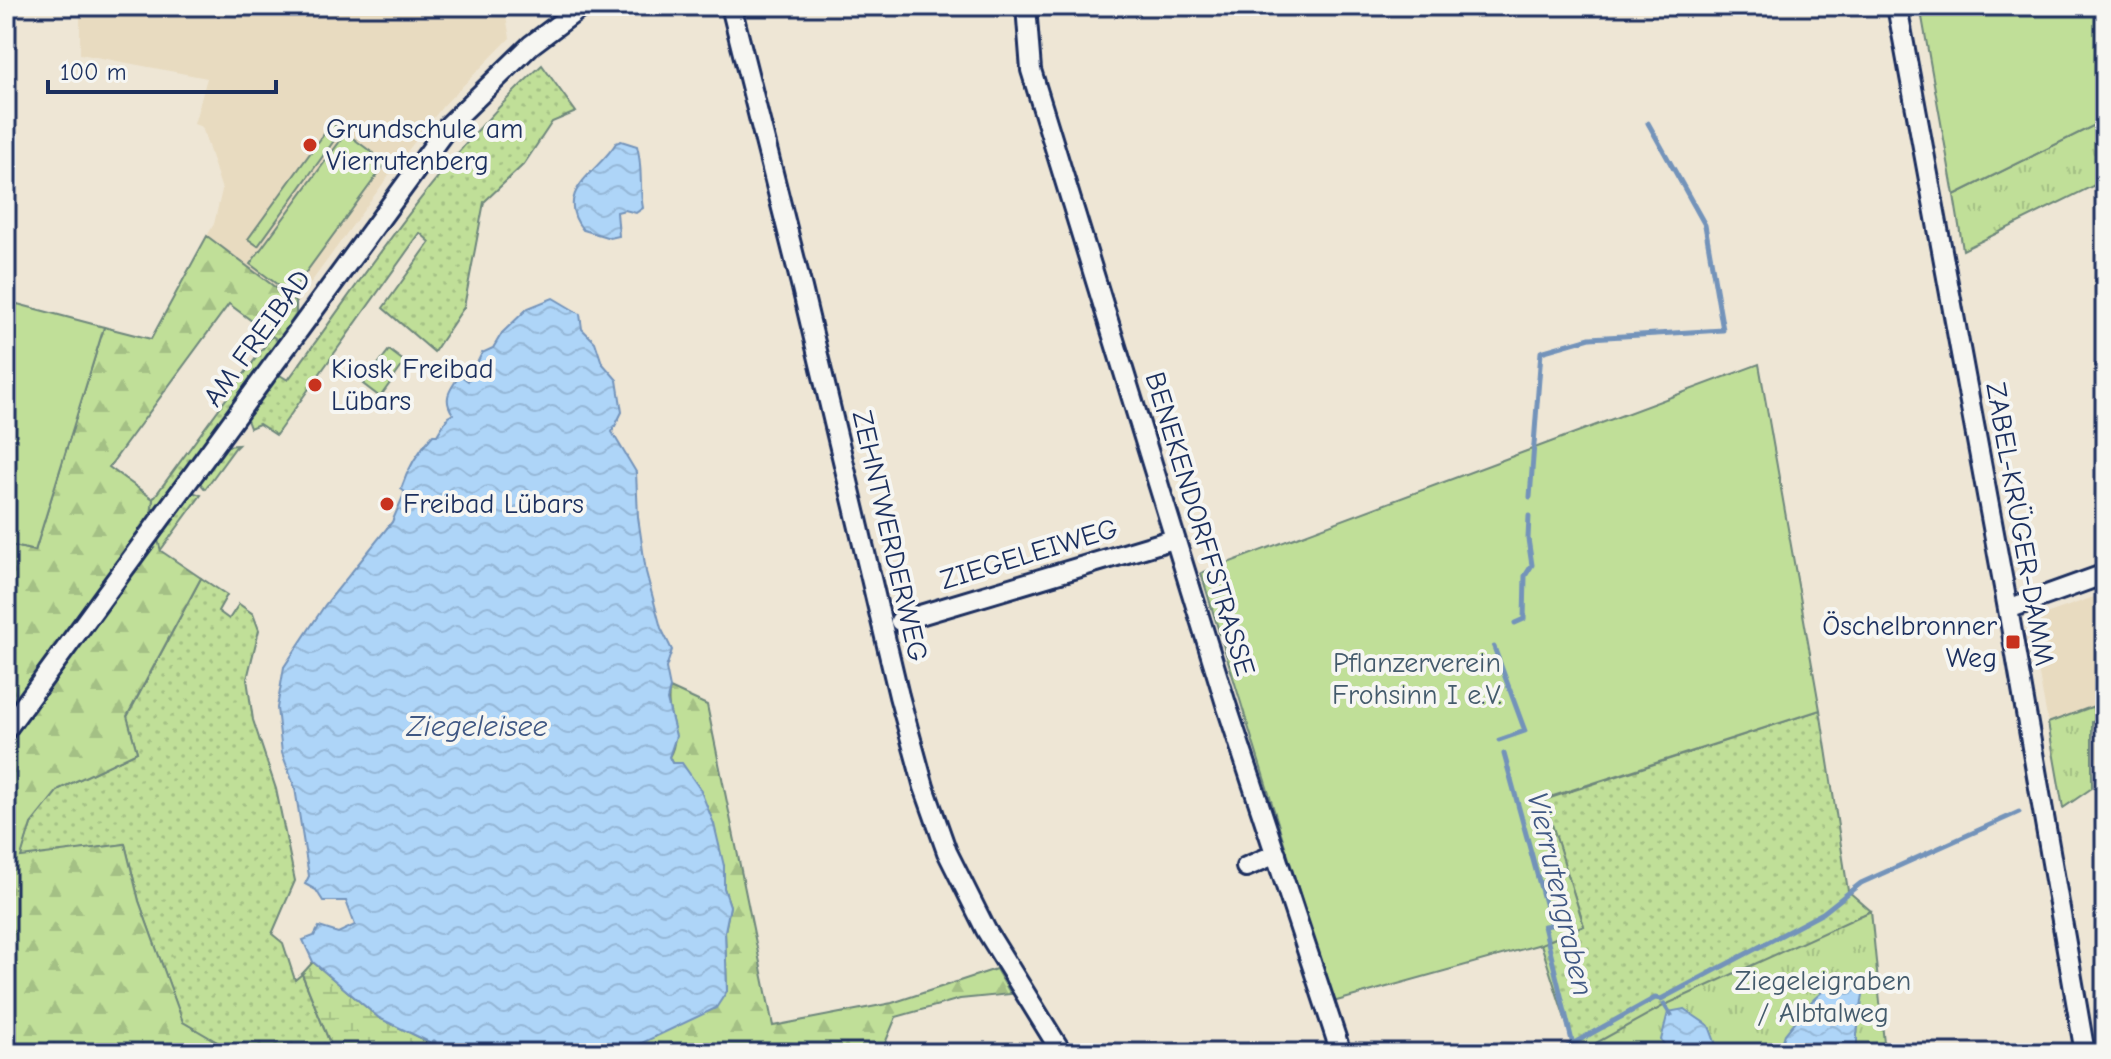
<svg xmlns="http://www.w3.org/2000/svg" width="2111" height="1059" font-family="'Comic Neue',sans-serif">
	<defs>
		<pattern id="grass-dots" width="8" height="8" patternUnits="userSpaceOnUse" patternTransform="scale(2)"><rect width="8" height="8" fill="#c0df98"/><path d="M2 2h.1M6 6h.1" fill="none" stroke="#a4c085" stroke-width="1.8" stroke-linecap="round"/></pattern>
		<pattern id="forest-firs" width="22" height="20" patternUnits="userSpaceOnUse" patternTransform="scale(2)"><rect width="22" height="20" fill="#c0df98"/><path d="M5 1l3.5 6h-7zM16 11l3.5 6h-7z" fill="#a4c085"/></pattern>
		<pattern id="wetland-marsh" width="20" height="14" patternUnits="userSpaceOnUse" patternTransform="scale(2)"><rect width="20" height="14" fill="#c0df98"/><path d="M1 5h8M5 5V1M11 12h8M15 12V8" fill="none" stroke="#a4c085"/></pattern>
		<pattern id="park-tufts" width="24" height="20" patternUnits="userSpaceOnUse" patternTransform="scale(2)"><rect width="24" height="20" fill="#c0df98"/><path d="M3 7l-1-3M5 7V3M7 7l1-3M15 17l-1-3M17 17v-4M19 17l1-3" fill="none" stroke="#a4c085"/></pattern>
		<pattern id="water-waves" width="16" height="10" patternUnits="userSpaceOnUse" patternTransform="scale(2)"><rect width="16" height="10" fill="#aed5f8"/><path d="M0 5q4-4 8 0t8 0" fill="none" stroke="#95b7d7"/></pattern>
	</defs>
	<rect width="100%" height="100%" fill="#eee6d5"/>
	<filter id="ink" filterUnits="userSpaceOnUse"><feTurbulence type="fractalNoise" baseFrequency=".0125" numOctaves="2"/><feDisplacementMap in="SourceGraphic" scale="16" xChannelSelector="R" yChannelSelector="G"/><feConvolveMatrix kernelMatrix="1 2 1 2 8 2 1 2 1" color-interpolation-filters="sRGB"/></filter>
	<g filter="url(#ink)">
		<path fill="#e8dbc0" d="M80,6h424l6,32 -67,68 -45,57 -102,140 -89,-67 7,-12 8,-34 -20,-63 -8,-3 13,-46 -127,-24z
			M2105,593v110l-57,20 -17,-91 9,-16z"/>
		<path fill="url(#grass-dots)" stroke="#6e877b" stroke-width="2" d="M542,65l34,47 -24,10 -28,42 -40,38 -20,105 -30,45 -51,-44 47,-66 -10,-9 -144,202 -17,-11 -9,4 -3,-8 1,-4 30,-42 10,6c80,-109 154,-224 254,-315z
			M272,336l7,5 -128,174 2,-16z
			M238,445l-3,3 -30,41 -6,-7 27,-36z
			M192,492l9,3 -41,56 -8,-5z
			M201,578l26,17 -9,16 11,8 10,-15 14,10 6,16 -12,49 6,41 23,69 19,92 -23,53 11,9 12,37 7,-6 32,79h-98l-53,-30 -44,-122 -14,-57 -105,14 11,-34 28,-35 78,-37 -10,-35z
			M1820,710l28,181 23,20 -295,142 -35,-109 43,-18 -40,-126z"/>
		<path fill="url(#forest-firs)" stroke="#6e877b" stroke-width="2" d="M207,236l89,67v11l-17,27 -50,-37 -120,163 44,32 -2,16 10,36 40,27 -74,138 10,36 -78,37 -28,35 -10,33 104,-13 14,57 44,121 53,31h-230v-509l29,7 69,-224 47,12z
			M670,688l37,17 66,321 119,-23 104,-34 15,25 -51,5 -64,18 -15,36h-261l107,-62 -2,-60 5,-25 -6,-18v-22l-55,-109c15,-26 -6,-43 1,-69z"/>
		<path fill="url(#wetland-marsh)" stroke="#6e877b" stroke-width="2" d="M313,962l66,56 73,35h-118l-32,-79z"/>
		<path fill="url(#park-tufts)" stroke="#6e877b" stroke-width="2" d="M2105,120v60l-142,70 -9,-55z
			M2105,702v15l-13,5v66l-29,20 -15,-85z
			M1871,911l14,142h-307l87,-48z"/>
		<path fill="#c0df98" stroke="#6e877b" stroke-width="2" d="M1920,6h185v114l-151,75z
			M332,123l9,8 -83,115 -10,-7z
			M346,133l40,30 -96,131 -40,-30z
			M6,301l98,26 -69,224 -29,-7z
			M389,350l16,12 -25,35 -17,-13z
			M1759,364l61,346 -276,89 40,127 -43,18 -208,58 -132,-429z"/>
		<path fill="url(#water-waves)" stroke="#7393ba" stroke-width="2" d="M621,141l16,5c6,21 2,41 6,62l-7,5 -11,-3 -8,2 2,24 -9,2 -27,-8c-31,-39 16,-58 33,-87z
			M553,298l27,16 2,15 13,13 7,21 15,17 5,32 -10,20 24,40 2,45 8,55 15,56 11,22 -6,18 4,20 -3,12 9,36 -7,21 3,6h10l18,26 14,35 10,42v22l6,18 -5,25 2,60 -11,17 -93,44 -171,1 -73,-35 -66,-56 -10,-22 11,-4 5,-9 19,6 17,-8 -9,-24h-23l-7,-11 -11,-6 4,-8 -14,-88 -13,-35 -5,-45 7,-41 41,-62 67,-83 13,-30 -4,-3c7,-21 17,-38 32,-54h4l11,-18 5,-3c-11,-15 -3,-25 7,-39l8,6 14,-28 11,-5 9,-15 26,-25z
			M1846,984l18,4 -7,46v19h-78l6,-19 27,-33 13,-12z
			M1684,1009l25,17 10,27h-49l-9,-13 7,-28z"/>
		<g fill="none" stroke-linecap="round" stroke-linejoin="round">
			<path stroke="#7393ba" stroke-width="5" d="M1530,497l11,-145 49,-14 133,-8 -18,-105 -57,-102
				M1515,623l9,-4 1,-43 7,-11 -4,-26 1,-23
				M1494,647l31,84 -26,9
				M1504,754l47,171 -7,1 29,119
				M1664,1004l7,11
				M422,1053l12,-11
				M1556,1053l99,-55 6,1 162,-86 38,-30 158,-71"/>
			<g stroke="#1b2f5e" stroke-width="24">
				<path id="minor" d="M731,6l71,282 97,408 25,91 23,65 39,78 76,123
					M1026,6l5,64 195,634 115,349
					M1897,6l111,603 77,444
					M2008,609l97,-35
					M900,621l274,-82
					M6,730l443,-605 82,-80 52,-39
					M1246,867l30,-13"/>
			</g>
			<use href="#minor" stroke="#f6f6f2" stroke-width="18"/>
		</g>
	</g>
	<g fill="#c8321e" stroke="#f6f6f2" stroke-width="3">
		<circle cx="310" cy="145" r="8"/>
		<circle cx="315" cy="385" r="8"/>
		<circle cx="387" cy="504" r="8"/>
		<rect x="2005" y="634" width="16" height="16" rx="4"/>
	</g>
	<g text-anchor="middle" dominant-baseline="central" stroke-width="8" stroke-linejoin="round" paint-order="stroke">
		<g font-size="28" fill="#1b2f5e" stroke="#f6f6f2" text-anchor="start">
			<text x="326" y="129">Grundschule am<tspan x="326" dy="32">Vierrutenberg</tspan></text>
			<text x="331" y="369">Kiosk Freibad<tspan x="331" dy="32">Lübars</tspan></text>
			<text x="403" y="504">Freibad Lübars</text>
			<text x="1997" y="626" text-anchor="end">Öschelbronner<tspan x="1997" dy="32">Weg</tspan></text>
		</g>
		<g font-size="28" fill="#1b2f5e" stroke="#f6f6f2">
			<text transform="translate(257 338) rotate(-54)">AM FREIBAD</text>
			<text transform="translate(1200 524) rotate(73)">BENEKENDORFFSTRASSE</text>
			<text transform="translate(2020 524) rotate(80)">ZABEL-KRÜGER-DAMM</text>
			<text transform="translate(890 536) rotate(77)">ZEHNTWERDERWEG</text>
			<text transform="translate(1029 554) rotate(-17)">ZIEGELEIWEG</text>
		</g>
		<g font-size="28" fill="#445b6c" stroke="#f6f6f2">
			<text x="1417" y="663">Pflanzerverein<tspan x="1417" dy="32">Frohsinn I e.V.</tspan></text>
			<text x="1823" y="981">Ziegeleigraben<tspan x="1823" dy="32">/ Albtalweg</tspan></text>
		</g>
		<g font-size="30" font-style="italic" fill="#405884" stroke="#f6f6f2">
			<text x="477" y="726">Ziegeleisee</text>
			<text transform="translate(1560 894) rotate(77)">Vierrutengraben</text>
		</g>
	</g>
	<rect width="2111" height="1059" fill="none" stroke="#f6f6f2" stroke-width="32"/>
	<rect x="16" y="16" width="2079" height="1027" fill="none" stroke="#1b2f5e" stroke-width="3" filter="url(#ink)"/>
	<path d="M48 80v12h228v-12" fill="none" stroke="#1b2f5e" stroke-width="4"/>
	<text x="60" y="80" font-size="24" fill="#1b2f5e" stroke="#f6f6f2" stroke-width="6" paint-order="stroke">100 m</text>
</svg>
